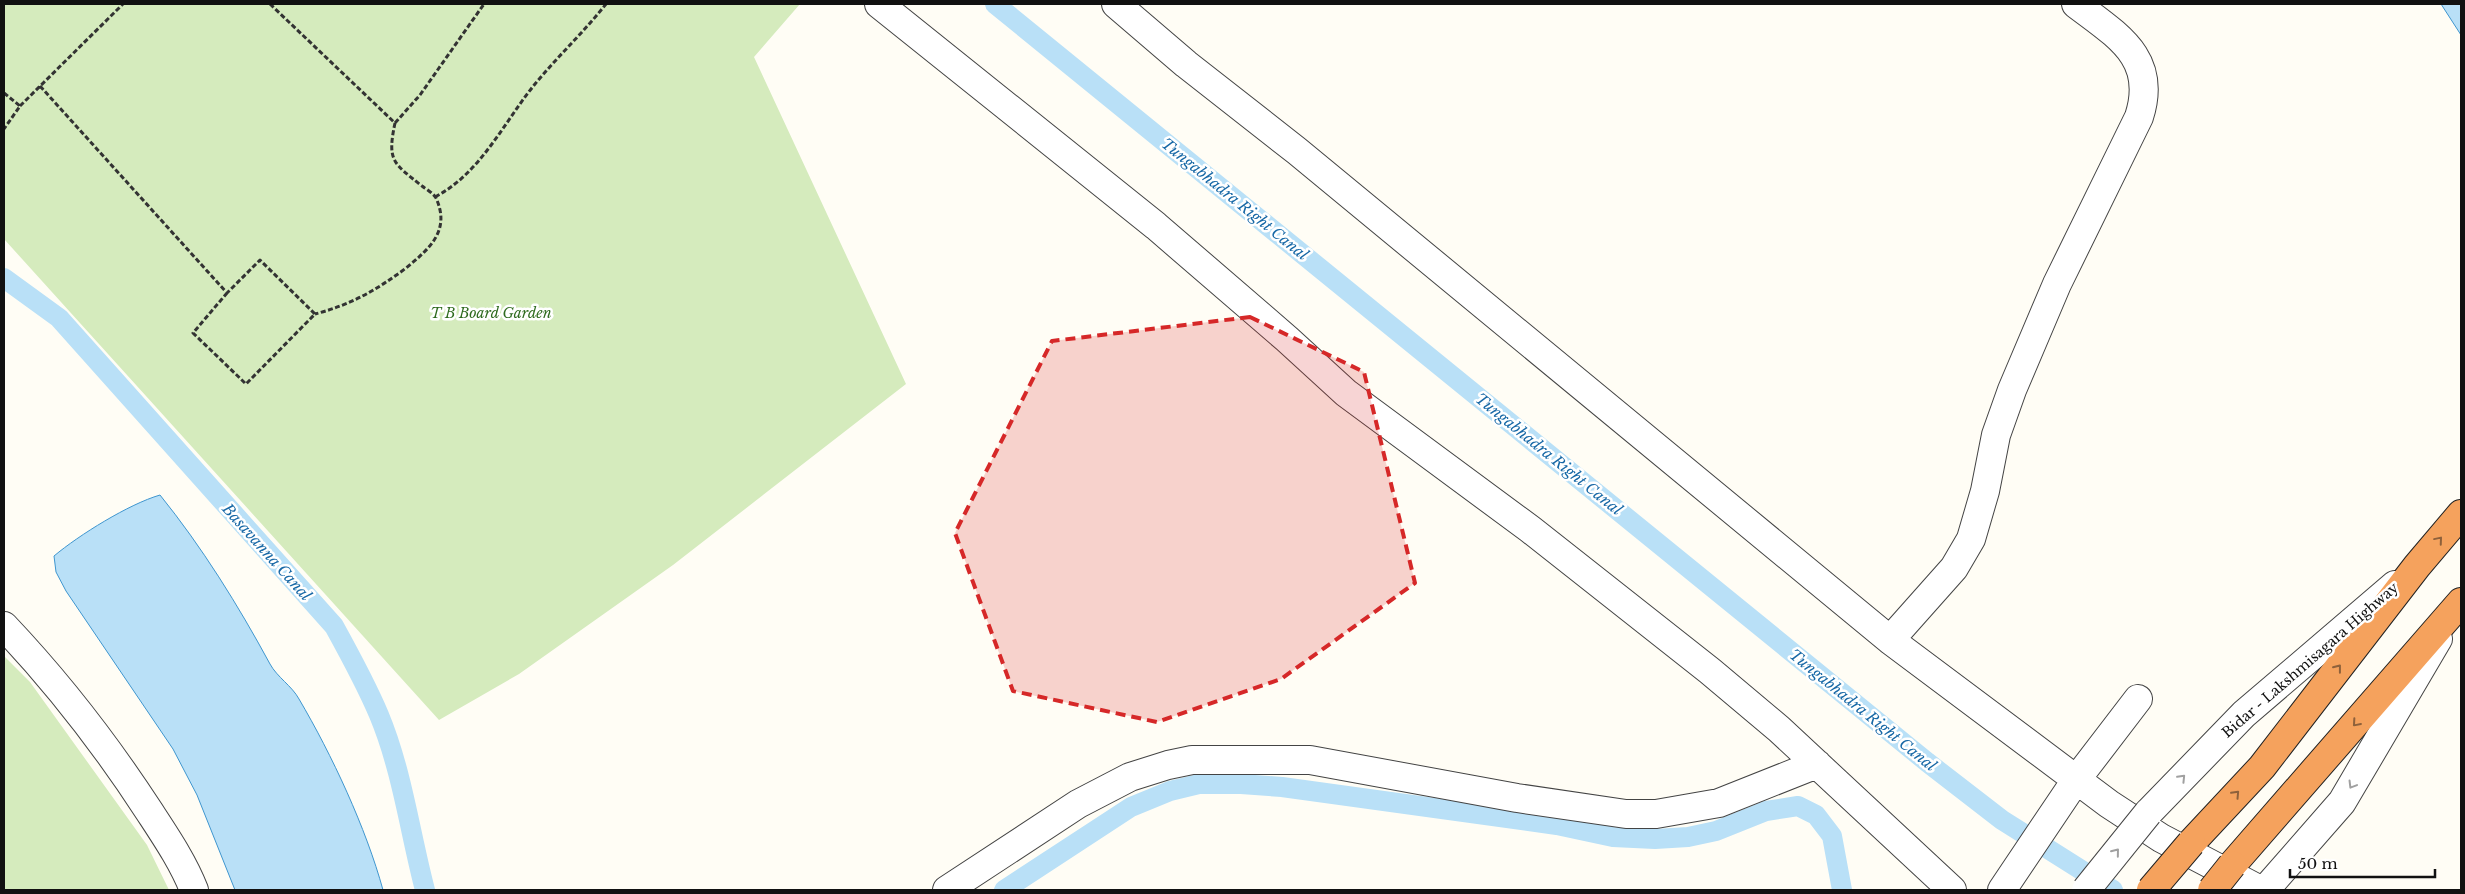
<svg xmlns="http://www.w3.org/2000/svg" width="2465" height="894" font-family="'Libre Baskerville',serif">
	<rect width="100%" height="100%" fill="#fffdf5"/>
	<path fill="#d5ebbd" d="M4,4h796l-46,53 152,327 -233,181 -154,109 -80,46 -435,-481z
		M4,656l26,26 117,163 22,45h-165z"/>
	<path fill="#b9e0f7" stroke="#3f96cf" d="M2441,4h20v31z
		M160,495c42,52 78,110 110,169 7,13 22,22 29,35 33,56 67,129 84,191h-148l-38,-95 -24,-46 -107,-158 -10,-19 -2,-16c25,-21 75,-52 106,-61z"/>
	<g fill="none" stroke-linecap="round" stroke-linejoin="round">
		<path stroke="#b9e0f7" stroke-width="20" d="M995,4l932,758 75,58 111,70
			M4,278l55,40 275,308c16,29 32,58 45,89 23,55 31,118 46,175
			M1004,890l127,-83 39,-16 29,-7h42l41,3 275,38 56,12 42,2 33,-2 28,-6 50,-20 32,-5 18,9 16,21 10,54"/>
		<g stroke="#444" stroke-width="30">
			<path id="minor" d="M879,4l277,222 131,113 59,54 184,136 180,142 69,58 173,161
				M1116,4l70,60 111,87 593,489 219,164 52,34 99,52
				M4,626c54,57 102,119 145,185 17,26 34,51 45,79
				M1890,640l64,-72 17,-29 14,-48 11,-56 16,-45 45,-106 82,-167c19,-59 -21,-81 -63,-113
				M2148,813l96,-99 151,-129
				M947,890l131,-86 52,-27 38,-12 24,-5h118l207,38 109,16h30l63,-11 98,-39
				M2002,890l74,-110 62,-81
				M2265,890l77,-88 96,-163"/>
		</g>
		<g stroke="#222" stroke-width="30">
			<path id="highway" d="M2191,843l71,-76 155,-201 44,-52
				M2232,865l229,-263"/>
		</g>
		<path stroke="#333" stroke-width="3" stroke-dasharray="5 2.5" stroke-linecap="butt" d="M270,4l125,119c-8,38 -2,40 27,63 4,3 11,7 14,12 15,33 -7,51 -30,70 -29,22 -56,37 -91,46
			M40,86l187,207 33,-33 55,54 -69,70 -53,-51 34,-40
			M4,93l16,13 -16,23
			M20,106l103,-102
			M395,123l25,-28 64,-91
			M435,197c46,-24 69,-75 100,-113 23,-28 49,-52 71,-80"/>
		<use href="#minor" stroke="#fff" stroke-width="28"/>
		<use href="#highway" stroke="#f5a25d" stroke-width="28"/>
		<g stroke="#444" stroke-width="30" stroke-linecap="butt">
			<path id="minor-bridge" d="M2086,890l62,-77"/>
		</g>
		<g stroke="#222" stroke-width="30" stroke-linecap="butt">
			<path id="highway-bridge" d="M2151,890l40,-47
				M2212,890l20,-25"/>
		</g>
		<use href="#minor-bridge" stroke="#fff" stroke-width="28"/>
		<use href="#highway-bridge" stroke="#f5a25d" stroke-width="28"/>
	</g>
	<defs><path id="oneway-chevron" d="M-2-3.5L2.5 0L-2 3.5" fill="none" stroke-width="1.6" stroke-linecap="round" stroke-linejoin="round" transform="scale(1.25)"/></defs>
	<g stroke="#8e613b">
		<use href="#oneway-chevron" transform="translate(2439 540) rotate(-50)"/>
		<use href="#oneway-chevron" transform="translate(2338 668) rotate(-52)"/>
		<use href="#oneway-chevron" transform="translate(2356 723) rotate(131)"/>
		<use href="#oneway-chevron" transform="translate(2236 794) rotate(-47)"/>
	</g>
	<g stroke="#a0a0a0">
		<use href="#oneway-chevron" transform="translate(2182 778) rotate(-46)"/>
		<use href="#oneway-chevron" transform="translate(2352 785) rotate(121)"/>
		<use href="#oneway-chevron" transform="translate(2116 852) rotate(-51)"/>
	</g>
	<path fill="#d62828" fill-opacity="0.2" stroke="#d62828" stroke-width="4" stroke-dasharray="10 6" stroke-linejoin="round" d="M1250,317l114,55 51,211 -134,96 -124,43 -144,-31 -58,-158 97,-192z"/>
	<g text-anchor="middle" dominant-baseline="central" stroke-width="5" stroke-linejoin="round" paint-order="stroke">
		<g font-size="14" font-style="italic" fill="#2f6b1f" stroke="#fff">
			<text x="491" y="313">T B Board Garden</text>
		</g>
		<g font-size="14" fill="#111" stroke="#fff">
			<text transform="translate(2310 660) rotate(-41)">Bidar - Lakshmisagara Highway</text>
		</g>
		<g font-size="15" font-style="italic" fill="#1768a6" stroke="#fff">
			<text transform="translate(1235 199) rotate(39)">Tungabhadra Right Canal</text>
			<text transform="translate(1549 454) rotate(39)">Tungabhadra Right Canal</text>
			<text transform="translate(267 552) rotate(48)">Basavanna Canal</text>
			<text transform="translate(1863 710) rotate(39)">Tungabhadra Right Canal</text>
		</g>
	</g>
	<rect width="2465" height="894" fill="none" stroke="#111111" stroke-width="10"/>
	<path d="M2290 869v8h145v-8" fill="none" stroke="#111111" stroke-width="2.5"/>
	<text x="2298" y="869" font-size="15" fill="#111111" stroke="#ffffff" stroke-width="4" paint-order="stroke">50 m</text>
</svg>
